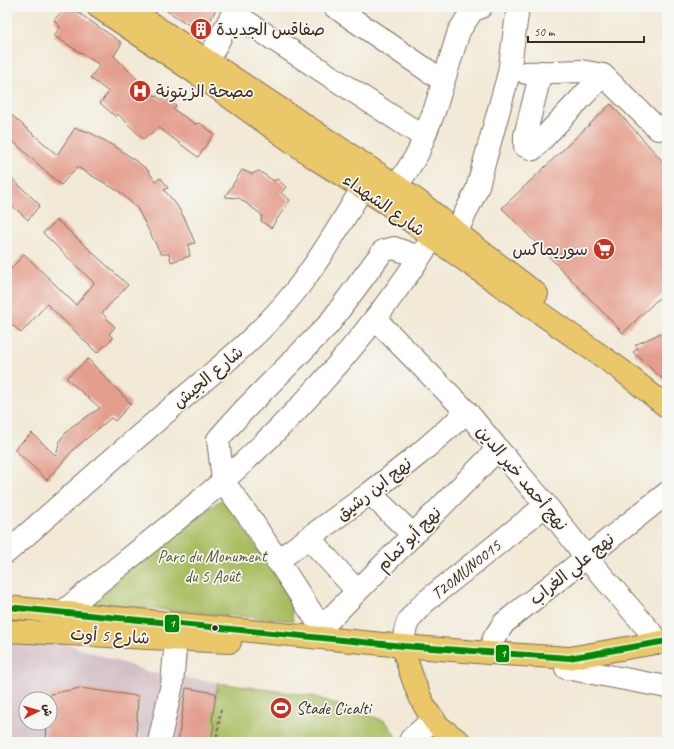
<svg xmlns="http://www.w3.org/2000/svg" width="674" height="749" font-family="Caveat,'Playpen Sans Arabic',sans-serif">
	<rect width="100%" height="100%" fill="#f6f6f2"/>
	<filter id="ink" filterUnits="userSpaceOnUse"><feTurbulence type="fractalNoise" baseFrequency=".025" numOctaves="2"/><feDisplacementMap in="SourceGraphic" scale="8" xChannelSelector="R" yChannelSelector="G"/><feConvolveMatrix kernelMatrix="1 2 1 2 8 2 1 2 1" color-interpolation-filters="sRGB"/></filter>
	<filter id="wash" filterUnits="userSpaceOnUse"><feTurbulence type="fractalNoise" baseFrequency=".012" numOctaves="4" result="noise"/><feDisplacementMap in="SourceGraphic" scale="16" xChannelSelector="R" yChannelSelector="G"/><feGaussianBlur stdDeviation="0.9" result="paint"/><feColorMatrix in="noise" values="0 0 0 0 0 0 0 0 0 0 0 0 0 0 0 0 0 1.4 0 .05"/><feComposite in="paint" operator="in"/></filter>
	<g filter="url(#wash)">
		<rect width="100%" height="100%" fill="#f2e9d6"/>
		<path fill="#d2bec5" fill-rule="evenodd" d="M7,636h37l108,37 161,23 72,25 7,8 3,7 2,6h-390zM26,699h24v24h-24z"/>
		<path fill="#a8bd61" stroke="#727440" d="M223,498l67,99 3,24 -208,-18z
			M218,683l95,13 72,25c6,7 10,12 12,21h-198l12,-20z"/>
		<g id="blocks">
			<path fill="#e49e8d" d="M66,7h4l52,36 -8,13 26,26 -1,3 23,15 4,-2 10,8 -3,3 22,15 5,-1 14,11 -16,23 -39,-29 -16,11 -25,-25 -2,3 -16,-14 9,-11 -19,-14 10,-13 -46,-29 6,-9 -6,-7z
				M161,7h56l-7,14 -4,15z
				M611,104l56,62v124l-44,43 -121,-125z
				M7,111l50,44 18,-27 14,4 30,17 28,20 8,12 6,-3 7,10 -4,2 12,14 9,15 10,24 -7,2 2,11 -19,6 -2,-8h-8l-24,-46 -17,-16 -43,-25 -16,18 -54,-49z
				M242,170l10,4 7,-3 15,10 3,-2 9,8 -5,6 9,7 -19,28 -10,-7 1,-6 -23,-17 -14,-1z
				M7,174l33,31 -12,15 -21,-19z
				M57,220l71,65 -26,28 13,14 -6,7 4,4 -16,15 -50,-49 -26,29 -14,-13v-47l17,-19 52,51 18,-22 -51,-50z
				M661,333l6,7v43l-34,-31 5,-4 -3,-3z
				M88,359l43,45 -16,17 -4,-3 -38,32 -26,30 -33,-31 18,-16 24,23 4,-16 11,-13 29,-19 -34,-30z
				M80,688l58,8 -2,46h-90l1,-19h3v-29z
				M186,688l30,5 -4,28 2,3 -3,18h-33z"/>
		</g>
	</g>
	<g filter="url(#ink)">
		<use href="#blocks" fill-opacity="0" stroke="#7b6d5e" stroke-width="1"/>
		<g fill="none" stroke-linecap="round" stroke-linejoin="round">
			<g stroke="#7b6d5e" stroke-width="24">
				<path id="minor" d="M335,7l108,74
					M233,13l191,124
					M208,61l28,-54
					M541,72l-16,64v10l8,3 70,-74
					M526,73l55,-2 22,4 55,54
					M387,202l31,-49 6,-16 11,-28 24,-78 13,-20 9,-4
					M447,247l10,-16 20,-42 32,-116 9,-66
					M376,320l91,92 31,37 48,56 40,52 74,86
					M370,493l43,42
					M309,538l48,53
					M7,552c52,-46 103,-91 155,-136 45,-39 93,-75 131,-122 30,-38 54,-81 79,-122
					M277,561l93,-68 49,-39 48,-42
					M64,611c52,-43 107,-85 159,-130 85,-75 159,-163 220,-259
					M321,628l177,-179
					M328,638l-76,-117 -29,-40 -5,-42 25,-28 85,-86 55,-74 11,-3 25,9
					M403,646c2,-24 5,-27 22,-44l121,-97
					M489,653l5,-15 10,-15 163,-130
					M566,668l101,19
					M159,742l13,-58 4,-45
					M410,742l1,-3 23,-20"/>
			</g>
			<g stroke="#7b6d5e" stroke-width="24">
				<path id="major" d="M98,7l102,69 116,83 70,44 47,35 187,131 47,38
					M126,7l271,179 24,17 57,46 59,45
					M7,607l396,39 86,7 80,5 98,-17
					M7,631l223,11
					M405,655c8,25 16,53 35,72 6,5 13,10 20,15"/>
			</g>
			<path stroke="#7b6d5e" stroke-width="2.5" stroke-dasharray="3 3" stroke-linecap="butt" d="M216,742l5,-34"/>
			<use href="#minor" stroke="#fff" stroke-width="22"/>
			<use href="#major" stroke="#eac769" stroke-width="22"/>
			<g stroke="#f6f6f2" stroke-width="9">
				<path id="bus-1" d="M7,607l396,39 166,12 98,-17"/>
			</g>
			<use href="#bus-1" stroke="#080" stroke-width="6"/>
		</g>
	</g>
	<defs>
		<g id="building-disc" transform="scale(1.15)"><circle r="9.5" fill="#c8321e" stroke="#f6f6f2"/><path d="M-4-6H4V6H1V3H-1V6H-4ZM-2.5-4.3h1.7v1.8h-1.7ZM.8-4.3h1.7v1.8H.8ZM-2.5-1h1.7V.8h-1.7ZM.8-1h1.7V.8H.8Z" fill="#fff"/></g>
		<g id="hospital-disc" transform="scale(1.15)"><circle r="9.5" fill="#c8321e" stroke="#f6f6f2"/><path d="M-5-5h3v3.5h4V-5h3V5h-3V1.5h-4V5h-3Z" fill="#fff"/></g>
		<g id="supermarket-disc" transform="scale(1.15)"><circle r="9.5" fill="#c8321e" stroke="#f6f6f2"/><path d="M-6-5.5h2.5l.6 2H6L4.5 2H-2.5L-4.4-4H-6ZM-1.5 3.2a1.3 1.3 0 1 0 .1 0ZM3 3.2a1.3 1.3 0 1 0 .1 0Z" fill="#fff"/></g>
		<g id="stadium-disc" transform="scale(1.15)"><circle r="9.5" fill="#c8321e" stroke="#f6f6f2"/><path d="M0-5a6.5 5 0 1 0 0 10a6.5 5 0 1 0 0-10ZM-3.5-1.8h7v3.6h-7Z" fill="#fff"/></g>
	</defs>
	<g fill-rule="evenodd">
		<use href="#building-disc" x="201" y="29"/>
		<use href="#hospital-disc" x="140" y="91"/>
		<use href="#supermarket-disc" x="604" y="249"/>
		<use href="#stadium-disc" x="281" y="708"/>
	</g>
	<circle fill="#3b2a1e" stroke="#f6f6f2" stroke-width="1.5" cx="215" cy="628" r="3.5"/>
	<g text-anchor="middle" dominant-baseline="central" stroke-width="3.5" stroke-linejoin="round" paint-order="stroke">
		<g font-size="17" fill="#3b2a1e" stroke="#f6f6f2" text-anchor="start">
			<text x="216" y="29">صفاقس الجديدة</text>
			<text x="156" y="91">مصحة الزيتونة</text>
			<text x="588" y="249" text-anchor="end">سوريماكس</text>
			<text x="296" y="708">Stade Cicalti</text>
		</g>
		<g font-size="17" fill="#3b2a1e" stroke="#f6f6f2">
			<text transform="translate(384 205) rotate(35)">شارع الشهداء</text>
			<text transform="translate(208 377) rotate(-40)">شارع الجيش</text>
			<text transform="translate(522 478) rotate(50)">نهج أحمد خير الدين</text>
			<text transform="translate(374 489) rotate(-38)">نهج ابن رشيق</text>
			<text transform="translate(409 539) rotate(-45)">نهج أبو تمام</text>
			<text transform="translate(572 569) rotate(-39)">نهج علي الغراب</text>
			<text transform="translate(466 570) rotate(-39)">T20MUN0015</text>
			<text transform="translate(110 636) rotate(3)">شارع 5 أوت</text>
		</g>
		<g font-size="17" fill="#5c5632" stroke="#f6f6f2">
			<text x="212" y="556">Parc du Monument<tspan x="212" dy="20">du 5 Août</tspan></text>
		</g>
	</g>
	<g stroke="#f6f6f2" stroke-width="1.5">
		<rect x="164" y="614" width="16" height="19" rx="4" fill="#080"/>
		<rect x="495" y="644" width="15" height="19" rx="4" fill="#080"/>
	</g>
	<g font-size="11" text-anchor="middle" font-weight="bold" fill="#fff">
		<text x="172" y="627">1</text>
		<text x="503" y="657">1</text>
	</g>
	<rect width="674" height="749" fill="none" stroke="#f6f6f2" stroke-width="24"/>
	<g transform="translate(38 711) rotate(85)"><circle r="19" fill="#f6f6f2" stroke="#aba49d"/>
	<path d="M0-3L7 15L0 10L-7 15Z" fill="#c8321e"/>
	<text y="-6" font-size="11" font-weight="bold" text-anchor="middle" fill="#3b2a1e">ش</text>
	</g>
	<path d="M528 36v6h116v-6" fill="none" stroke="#3b2a1e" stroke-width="2"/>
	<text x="534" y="36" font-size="12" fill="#3b2a1e" stroke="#f6f6f2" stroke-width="3" paint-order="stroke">50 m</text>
</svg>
